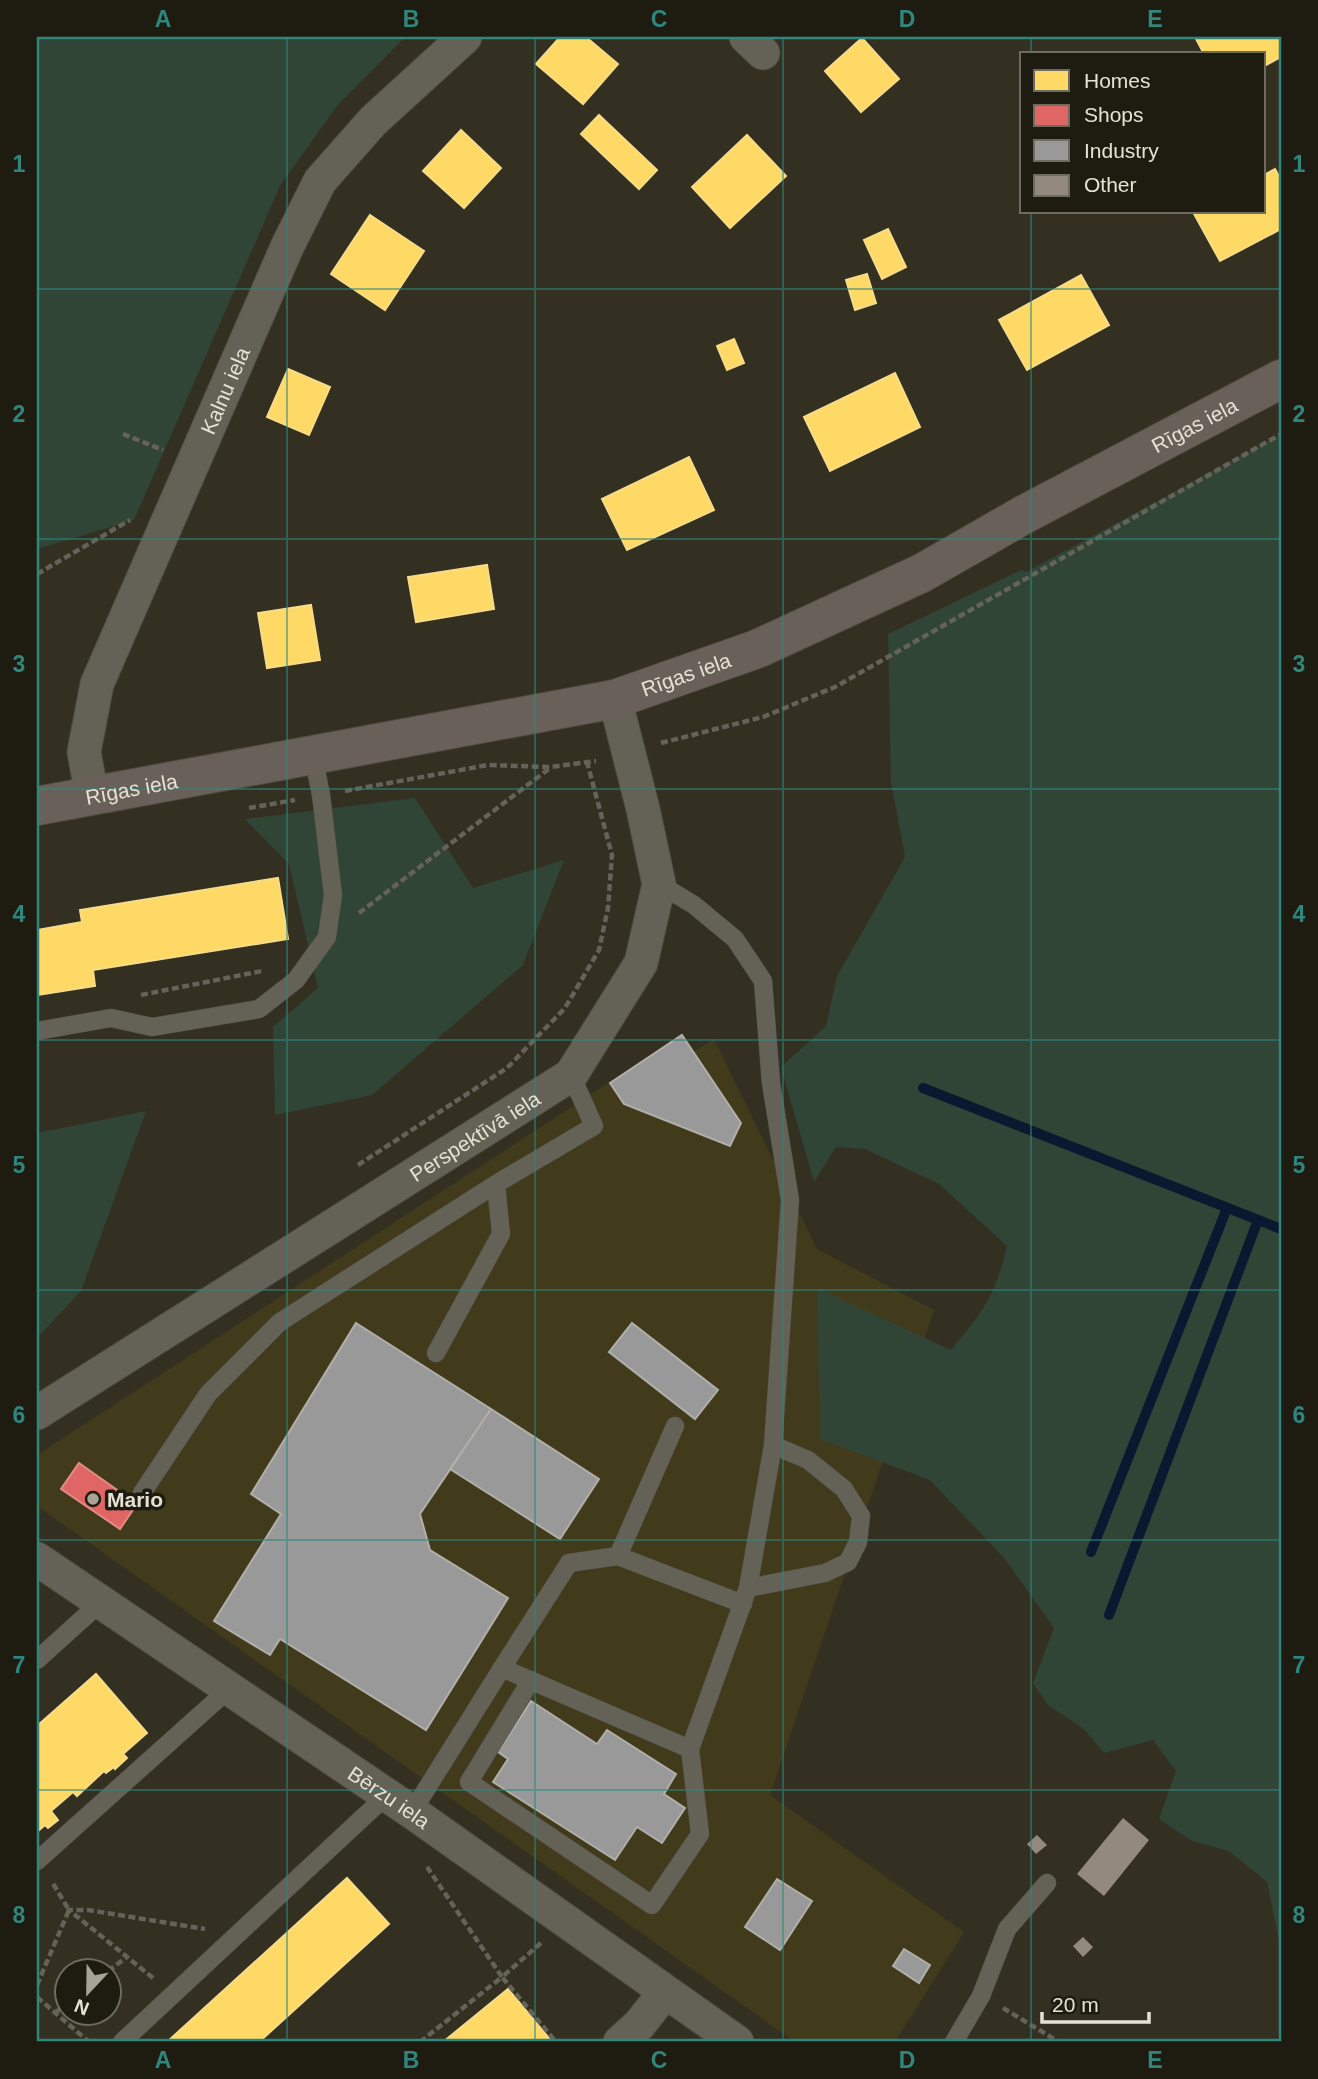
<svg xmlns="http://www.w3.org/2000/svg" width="1318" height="2079" font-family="Helvetica,sans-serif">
	<rect width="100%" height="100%" fill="#333022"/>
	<path fill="#413a1b" d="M682,1035l11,17 21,-13 103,210 117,61 -164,485 194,137 -69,110h-100l-758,-536v-51z"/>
	<path fill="#304536" d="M37,37h368l-68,69 -57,80 -146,334 -97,29z
		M1281,434v1516l-14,-68 -38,-31 -37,-10 -33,-22 17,-48 -23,-31 -49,13 -20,-24 -36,-24 -15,-22 21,-55 -49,-69 -75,-79 -110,-41 -3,-151 134,62c31,-37 45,-56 56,-104l-68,-62 -74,-35 -29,-2 -22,35 -33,-115 45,-41 11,-50 68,-119 -14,-75 -3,-148 133,-64 5,2z
		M415,798l58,90 91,-28 -41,105 -151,130 -97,20 -2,-88 45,-39 -29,-124 -44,-45z
		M146,1111l-65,180 -44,47v-205z"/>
	<path fill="#ffd966" stroke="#f7dc87" stroke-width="2" d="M560,37h26l32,27 -35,40 -47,-40z
		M1195,37h86v20l-17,9v-12h-60z
		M862,38l37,41 -38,33 -36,-41z
		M599,115l58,55 -18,19 -58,-55z
		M461,130l40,38 -37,40 -41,-37z
		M747,135l39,41 -56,52 -38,-41z
		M1275,169l6,11v49l-61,32 -27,-49h71v-37z
		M370,215l54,36 -39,59 -54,-36z
		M888,229l18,38 -24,12 -18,-39z
		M867,274l9,29 -21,7 -9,-30z
		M1081,275l28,50 -82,45 -28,-50z
		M734,339l10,24 -17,7 -10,-24z
		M288,369l42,18 -21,48 -42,-18z
		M895,373l25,54 -90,44 -26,-54z
		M689,457l25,53 -87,40 -25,-51z
		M487,565l7,44 -78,13 -8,-45z
		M311,605l9,55 -53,8 -9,-55z
		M278,878l10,61 -195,31 2,16 -58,9v-65l45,-8 -2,-12z
		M96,1674l51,59 -24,21 4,4 -12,11 -1,-2 -8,6 -2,-2 -27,25 -4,-4 -22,19 7,9 -10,8 -3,-3 -7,6 -1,-105z
		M347,1878l42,46 -130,118h-92z
		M508,1989l41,49 -5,4h-101z"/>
	<path fill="#e06666" stroke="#e28b87" stroke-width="2" d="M79,1463l58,41 -17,25 -59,-40z"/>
	<path fill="#999" stroke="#b0afaa" stroke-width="2" d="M682,1035l59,88 -11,23 -106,-42 -14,-21z
		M356,1323l135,86 -71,105 10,36 78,48 -82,132 -146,-91 -10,16 -56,-34 67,-107 -30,-20z
		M632,1323l86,67 -23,29 -86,-67z
		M491,1409l108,70 -39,60 -110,-70z
		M531,1701l66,43 10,-14 69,44 -12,20 21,14 -23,35 -25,-16 -22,33 -122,-78 15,-23 -10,-7z
		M777,1879l35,22 -32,49 -35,-23z
		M904,1949l26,16 -11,18 -26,-17z"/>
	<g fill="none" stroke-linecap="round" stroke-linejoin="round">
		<path stroke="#0a1930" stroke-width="10" d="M923,1088l358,141
			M1091,1552l136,-344
			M1109,1615l149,-395"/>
	</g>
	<path fill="#93897f" d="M1123,1818l26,22 -45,56 -27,-22z
		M1037,1835l10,10 -11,9 -9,-10z
		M1083,1937l10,10 -10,10 -10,-11z"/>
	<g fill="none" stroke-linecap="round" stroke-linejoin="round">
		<g stroke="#4e4c40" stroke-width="19">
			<path id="lane" d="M37,1031l74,-13 41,9 107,-18 37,-29 31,-43 6,-42 -12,-100 -8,-40
				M436,1353l65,-119 -5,-50
				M142,1493l66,-99 72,-72 216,-138 98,-58 -23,-51
				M618,1556l57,-130
				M748,1588l77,-15 23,-11 10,-20 3,-26 -17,-27 -36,-29 -35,-15
				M37,1660l63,-57
				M502,1668l67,-105 49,-7 125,48
				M531,1680l-62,102 183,123 48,-71 -10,-85 58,-161 25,-143 17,-245 -19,-117 -8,-102 -28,-42 -41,-34 -35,-21
				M412,1812l90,-144 188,81
				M37,1861l192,-172
				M122,2042l265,-247
				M954,2042l27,-46 26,-67 40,-46"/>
		</g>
		<g stroke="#4e4c40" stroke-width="35">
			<g id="street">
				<path d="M746,37l17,16"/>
				<path id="s1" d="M92,796l-8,-44 13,-68 190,-437 33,-66 53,-60 92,-84"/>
				<path id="s2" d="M37,1413l534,-338 70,-112 18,-79 -16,-75 -28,-110"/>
				<path id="s3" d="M37,1559l375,253 325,230"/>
				<path d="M620,2042l19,-17 26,-33"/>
			</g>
		</g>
		<g stroke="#4e4c40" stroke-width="40">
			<g id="secondary">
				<path id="s4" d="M37,806l578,-107 142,-50 165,-76 103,-59 256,-135"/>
			</g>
		</g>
		<path stroke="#656359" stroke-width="4.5" stroke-dasharray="7 3.5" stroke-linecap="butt" d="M123,434l40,16
			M37,574l93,-54
			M661,743l102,-26 72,-30 446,-253
			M345,791l143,-26 62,2 46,-6
			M249,808l46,-8
			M359,913l191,-145
			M141,995l121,-24
			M358,1165l149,-97 58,-60 34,-58 9,-42 4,-53 -25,-93
			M541,1943l-39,34 54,65
			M108,1971l19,-14
			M153,1978l-84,-68h19l117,19
			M37,1985l32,-75 -17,-28
			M37,1997l52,45
			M1003,2008l56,34
			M55,2013l11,-9
			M420,2042l82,-65 -75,-110"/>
		<use href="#lane" stroke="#646157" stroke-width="18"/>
		<use href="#street" stroke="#646157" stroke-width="33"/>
		<use href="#secondary" stroke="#696159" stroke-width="38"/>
	</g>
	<path fill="none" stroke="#2f867d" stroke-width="2" stroke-opacity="0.55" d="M287,37v2005M535,37v2005M783,37v2005M1031,37v17M1031,212v1830M37,289h1244M37,539h1244M37,789h1244M37,1040h1244M37,1290h1244M37,1540h1244M37,1790h1244"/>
	<circle fill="#a7a495" stroke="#1e1c11" stroke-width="2.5" cx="93" cy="1499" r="7"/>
	<g text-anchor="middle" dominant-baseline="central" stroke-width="7" stroke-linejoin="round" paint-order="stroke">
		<g font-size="21" fill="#e5e2d3" stroke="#1e1c11">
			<text stroke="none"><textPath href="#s1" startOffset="434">Kalnu iela</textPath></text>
			<text stroke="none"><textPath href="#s4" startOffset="1230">Rīgas iela</textPath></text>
			<text stroke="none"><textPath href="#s4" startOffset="663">Rīgas iela</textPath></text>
			<text stroke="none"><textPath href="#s4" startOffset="96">Rīgas iela</textPath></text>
			<text stroke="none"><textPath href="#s2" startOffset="518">Perspektīvā iela</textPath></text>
			<text stroke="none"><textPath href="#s3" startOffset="425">Bērzu iela</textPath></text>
		</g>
		<g font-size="21" font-weight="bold" fill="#e5e2d3" stroke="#1e1c11" text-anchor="start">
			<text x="107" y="1499">Mario</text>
		</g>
	</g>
	<rect width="1318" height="2079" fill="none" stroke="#1e1c11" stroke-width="77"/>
	<rect x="1020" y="52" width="245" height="161" fill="#1e1c11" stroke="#6e6b5f" stroke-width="2"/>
	<rect x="1034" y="70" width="35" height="21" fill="#ffd966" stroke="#6e6b5f" stroke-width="2"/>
	<text x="1084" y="88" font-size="21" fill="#e5e2d3">Homes</text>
	<rect x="1034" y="105" width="35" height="21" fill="#e06666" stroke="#6e6b5f" stroke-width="2"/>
	<text x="1084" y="122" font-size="21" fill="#e5e2d3">Shops</text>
	<rect x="1034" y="140" width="35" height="21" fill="#999999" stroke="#6e6b5f" stroke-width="2"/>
	<text x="1084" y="158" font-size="21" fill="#e5e2d3">Industry</text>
	<rect x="1034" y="175" width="35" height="21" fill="#93897f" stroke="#6e6b5f" stroke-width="2"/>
	<text x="1084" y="192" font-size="21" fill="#e5e2d3">Other</text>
	<g transform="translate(88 1992) rotate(202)"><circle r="33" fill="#1e1c11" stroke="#6e6b5f" stroke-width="2"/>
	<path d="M0-5L12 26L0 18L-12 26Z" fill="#a7a495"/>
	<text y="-10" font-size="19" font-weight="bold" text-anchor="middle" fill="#e5e2d3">N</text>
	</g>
	<path d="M1042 2012v10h107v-10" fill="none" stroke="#e5e2d3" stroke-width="3.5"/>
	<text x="1052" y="2012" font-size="21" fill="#e5e2d3" stroke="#1e1c11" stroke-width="5" paint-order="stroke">20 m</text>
	<rect x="38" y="38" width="1242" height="2002" fill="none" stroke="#2f867d" stroke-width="2.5"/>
	<g font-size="23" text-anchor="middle" font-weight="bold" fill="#2f867d">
		<text x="163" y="27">A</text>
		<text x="411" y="27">B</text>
		<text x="659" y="27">C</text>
		<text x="907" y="27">D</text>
		<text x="1155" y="27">E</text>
		<text x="19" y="172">1</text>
		<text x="1299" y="172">1</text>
		<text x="19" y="422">2</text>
		<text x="1299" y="422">2</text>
		<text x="19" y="672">3</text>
		<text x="1299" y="672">3</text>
		<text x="19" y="922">4</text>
		<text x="1299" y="922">4</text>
		<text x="19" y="1173">5</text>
		<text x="1299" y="1173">5</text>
		<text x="19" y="1423">6</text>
		<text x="1299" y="1423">6</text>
		<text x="19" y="1673">7</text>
		<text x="1299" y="1673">7</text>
		<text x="19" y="1923">8</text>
		<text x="1299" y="1923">8</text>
		<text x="163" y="2068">A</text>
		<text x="411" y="2068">B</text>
		<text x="659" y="2068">C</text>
		<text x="907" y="2068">D</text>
		<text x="1155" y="2068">E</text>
	</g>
</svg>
